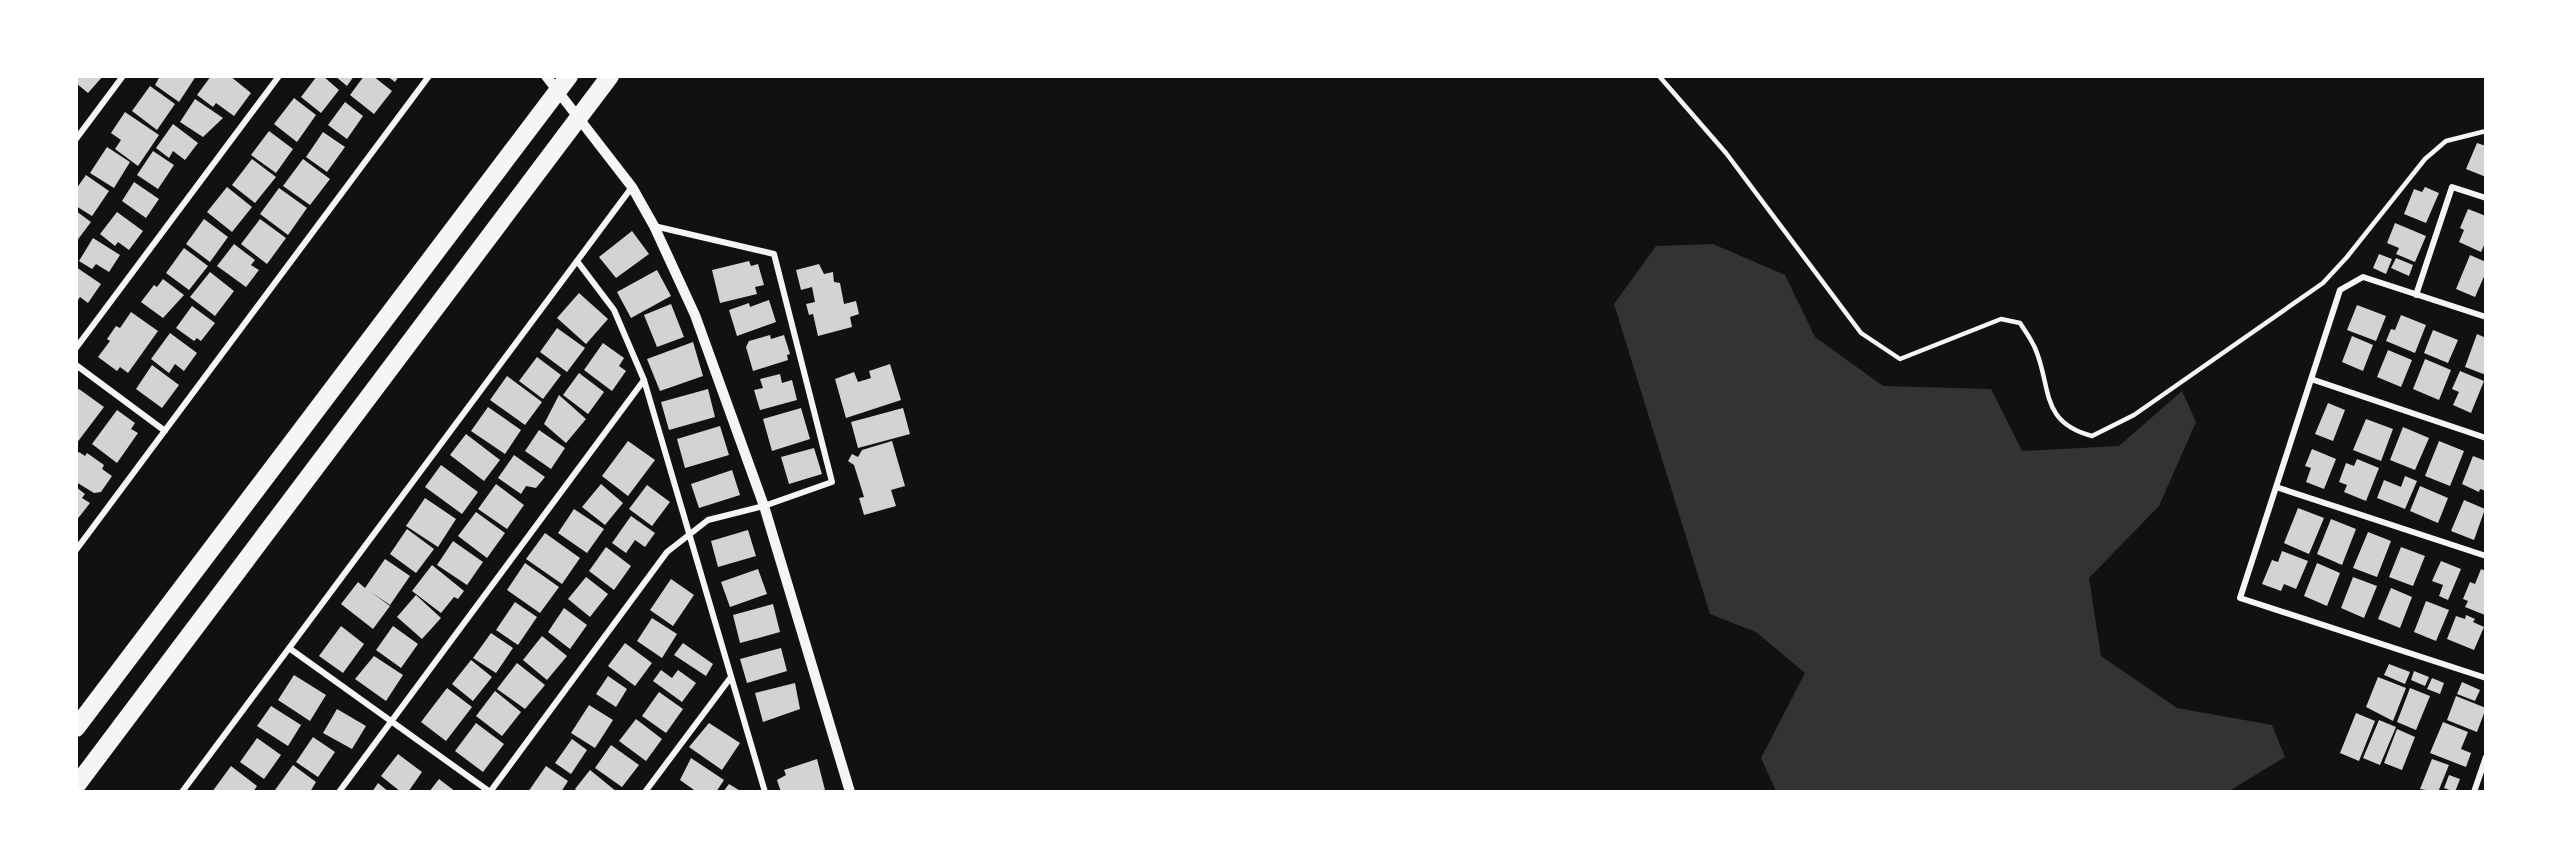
<svg xmlns="http://www.w3.org/2000/svg" width="2562" height="868" font-family="Signika,sans-serif">
	<rect width="100%" height="100%" fill="#111"/>
	<path fill="#333" d="M1713,244l72,31 30,62 68,49 108,3 31,62 97,-5 63,-55 14,31 -37,84 -70,72 12,78 76,52 95,17 13,32 -56,34h-453l-15,-33 44,-85 -49,-41 -46,-18 -96,-310 42,-58z"/>
	<path fill="#d3d3d3" d="M76,76h27l-15,17 -12,-10z
		M160,76h36l-17,26 -24,-17z
		M211,76h19l21,17 -17,23 -18,-13 -3,4 -16,-12z
		M317,76h6l16,14 -18,23 -20,-16z
		M335,76h19l-7,10z
		M364,76h9l19,15 -18,23 -24,-19z
		M387,76h12l-4,6z
		M150,86l25,18 -18,26 -25,-19z
		M294,98l22,17 -19,27 -23,-18z
		M195,99l28,19 -20,19 -23,-15z
		M345,102l18,14 -16,23 -19,-14z
		M125,112l34,23 -21,31 -23,-17 6,-9 -10,-7z
		M173,124l25,19 -13,17 -12,-9 -4,7 -13,-10z
		M269,131l24,18 -17,24 -25,-18z
		M323,132l22,15 -18,25 -21,-15z
		M2477,143l9,3v31l-20,-8z
		M107,147l23,15 -16,26 -24,-15z
		M153,151l21,14 -16,24 -21,-14z
		M252,159l24,18 -21,26 -23,-18z
		M303,159l27,20 -20,26 -27,-19z
		M86,175l23,16 -17,25 -16,-10v-17z
		M134,182l25,17 -13,19 -24,-17z
		M227,187l25,20 -20,25 -25,-20z
		M2425,187l14,6 -13,30 -22,-9 10,-25 8,3z
		M279,188l28,20 -19,27 -28,-21z
		M2468,209l18,7v25l-5,11 -22,-10 5,-12 -4,-2z
		M76,211l15,11 -15,20z
		M117,212l26,19 -14,19 -11,-8 -3,4 -15,-12z
		M204,219l24,18 -18,25 -24,-18z
		M260,219l26,19 -19,26 -26,-20z
		M2395,223l31,13 -11,26 -19,-8 3,-6 -12,-5z
		M632,231l17,23 -33,24 -17,-21z
		M93,238l27,17 -11,17 -13,-8 -4,5 -13,-8z
		M234,244l21,16 -4,5 8,5 -13,17 -29,-21z
		M184,248l24,18 -19,24 -23,-17z
		M2379,254l13,5 -6,15 -13,-6z
		M2470,255l16,7v10l-11,25 -19,-8z
		M2396,258l17,7 -4,11 -18,-8z
		M749,261l2,5 7,-2 6,21 -9,2 2,7 -37,9 -8,-33z
		M819,264l5,10 9,-2 1,10 6,1 4,21 12,-3 3,13 -9,3 2,10 -34,9 -5,-22 -4,1 -3,-11 9,-2 -3,-15 -11,3 -5,-20z
		M76,267l25,17 -13,19 -8,-6 -4,6z
		M657,270l14,26 -40,22 -14,-26z
		M210,272l24,19 -19,25 -25,-19z
		M163,279l21,16 -21,23 -22,-16 13,-17 3,2z
		M579,293l29,26 -22,25 -29,-26z
		M769,300l7,22 -39,14 -8,-26 20,-7 1,4z
		M671,304l13,33 -27,10 -13,-32z
		M2357,305l29,11 -10,25 -29,-11z
		M192,306l23,17 -14,18 -4,-3 -3,3 -18,-13z
		M131,312l27,19 -30,42 -8,-6 -3,4 -19,-14 12,-16 -3,-2 9,-13 4,2z
		M2401,315l25,10 -11,28 -29,-12 5,-12 4,1z
		M557,328l28,20 -18,24 -27,-20z
		M2433,330l25,10 -10,23 -24,-10z
		M170,333l27,20 -13,18 -9,-7 -6,9 -18,-14z
		M2477,334l9,4v37l-21,-8z
		M770,335l1,4 13,-4 6,19 -3,1 1,5 -35,11 -7,-24 3,-6z
		M2352,336l21,9 -10,26 -21,-9z
		M693,342l10,34 -43,15 -13,-32z
		M603,343l21,15 -5,8 7,5 -14,20 -28,-21z
		M2388,350l24,10 -11,27 -24,-10z
		M537,357l24,18 -18,24 -24,-18z
		M2425,359l26,11 -12,30 -26,-11z
		M890,364l11,36 -55,18 -11,-39 19,-7 4,10 13,-4 -2,-7z
		M152,365l27,20 -17,23 -26,-19z
		M2460,371l24,10 -13,32 -18,-8 6,-13 -7,-3z
		M579,373l25,19 -16,22 -25,-19z
		M780,374l2,9 10,-3 5,20 -37,10 -6,-20 9,-2 -3,-9z
		M507,376l35,26 -17,23 -35,-25z
		M79,389l25,18 -28,37v-52z
		M708,389l7,28 -46,13 -8,-28z
		M559,395l27,24 -20,24 -22,-19z
		M2328,403l17,7 -12,31 -18,-7z
		M488,407l33,23 -16,24 -34,-23z
		M801,408l9,31 -38,12 -9,-32z
		M903,408l7,26 -52,14 -7,-26z
		M117,410l18,13 -4,6 7,4 -21,30 -25,-19z
		M2366,419l27,10 -12,32 -28,-11z
		M720,426l9,29 -44,13 -8,-29z
		M2403,427l26,11 -14,32 -25,-10z
		M539,430l26,18 -14,21 -26,-18z
		M466,434l34,26 -16,21 -34,-26z
		M628,441l27,19 -27,36 -26,-20z
		M892,441l13,45 -14,4 5,16 -32,9 -5,-17 5,-1 -10,-32 -6,-4 4,-7 6,3 4,-7z
		M2439,441l25,10 -14,35 -25,-10z
		M814,448l8,26 -33,10 -8,-27z
		M2312,449l24,10 -12,30 -18,-7 5,-14 -6,-2z
		M79,452l6,4 2,-3 17,12 -2,4 10,7 -11,16 -7,1 -18,-11v-27z
		M514,455l31,22 -9,11 -10,-2 -5,8 -23,-16z
		M2473,456l13,5v30l-6,-2 -1,3 -17,-8z
		M2357,459l22,9 -13,33 -22,-9 3,-7 -8,-3 7,-19 8,3z
		M441,465l37,27 -16,22 -37,-27z
		M732,470l8,25 -41,13 -8,-24z
		M2405,476l12,5 -12,28 -28,-11 7,-18 17,7z
		M496,484l28,21 -17,24 -29,-20z
		M601,484l22,19 -18,22 -23,-18z
		M647,485l23,17 -18,24 -23,-17z
		M2420,486l28,12 -10,25 -28,-12z
		M76,487l9,7 -3,4 8,5 -14,18z
		M425,498l31,21 -18,28 -32,-21z
		M2464,500l21,9 -11,31 -23,-9z
		M2298,508l26,10 -15,36 -25,-11z
		M574,509l30,20 -17,24 -29,-20z
		M476,512l29,21 -18,25 -29,-22z
		M631,516l24,17 -10,14 -10,-7 -9,13 -14,-10z
		M2331,519l25,10 -14,36 -25,-11z
		M407,529l27,20 -18,24 -26,-19z
		M748,530l8,26 -38,11 -7,-26z
		M2368,532l23,9 -14,36 -24,-9z
		M545,533l35,25 -18,26 -36,-25z
		M453,541l30,21 -16,23 -30,-20z
		M606,547l25,19 -17,24 -25,-19z
		M2401,547l24,9 -12,30 -24,-9z
		M2282,551l26,10 -12,28 -12,-5 -3,7 -19,-7 10,-24 6,2z
		M385,559l25,17 -20,29 -19,-13 19,14 -17,23 -32,-25 17,-22 7,6z
		M2441,561l20,8 -13,31 -9,-4 4,-11 -11,-4z
		M525,563l34,24 -19,26 -33,-23z
		M2317,563l23,10 -13,33 -23,-10z
		M432,565l32,26 -6,8 -4,-2 -13,16 -29,-22z
		M758,569l9,25 -37,13 -9,-25z
		M2481,569l5,2 -1,44 -20,-8 3,-6 -5,-2 7,-17 5,2z
		M586,577l22,17 -18,23 -22,-18z
		M2353,577l24,9 -13,32 -23,-10z
		M671,579l23,16 -21,31 -23,-16z
		M2391,588l21,9 -12,31 -22,-9z
		M416,595l25,23 -19,21 -25,-22z
		M2426,601l23,9 -13,31 -22,-9z
		M515,602l22,15 -19,28 -22,-15z
		M773,604l7,28 -40,11 -7,-28z
		M564,608l23,17 -17,24 -22,-17z
		M2466,615l9,4 -2,3 11,5 -10,23 -27,-11 9,-23 9,3z
		M652,618l25,16 -15,24 -25,-17z
		M341,626l23,18 -21,29 -24,-17z
		M393,626l25,18 -17,24 -25,-18z
		M491,633l22,15 -17,25 -23,-15z
		M542,636l25,20 -20,24 -24,-20z
		M625,643l27,20 -17,23 -27,-20z
		M683,643l30,21 -7,12 -32,-21z
		M781,648l6,23 -40,12 -7,-24z
		M374,656l29,19 -17,26 -31,-22z
		M471,660l21,17 -19,24 -21,-17z
		M517,663l28,22 -20,24 -28,-20z
		M2389,664l21,8 -5,12 -21,-9z
		M661,670l11,8 6,-8 18,13 -14,19 -29,-21z
		M2414,671l15,6 -4,9 -14,-6z
		M294,675l32,20 -16,26 -32,-21z
		M608,676l19,13 -11,18 -20,-13z
		M2378,677l28,11 -13,33 -27,-14z
		M2432,678l12,5 -4,11 -13,-5z
		M2462,682l18,8 -5,11 -18,-7z
		M795,683l5,26 -37,13 -8,-29z
		M447,688l25,19 -26,34 -25,-19z
		M2410,688l20,8 -14,34 -19,-8z
		M495,691l26,21 -19,24 -26,-20z
		M659,692l24,17 -17,24 -24,-17z
		M2456,696l30,12 -9,24 -30,-12z
		M589,705l24,15 -18,28 -24,-15z
		M271,706l30,19 -13,21 -31,-20z
		M337,709l29,17 -14,23 -29,-16z
		M2356,713l19,8 -16,40 -19,-8z
		M636,719l26,20 -16,22 -27,-20z
		M2379,720l17,7 -16,38 -17,-7z
		M2443,722l25,10 -7,17 10,4 -5,14 -36,-14z
		M476,723l28,21 -21,28 -28,-21z
		M709,723l31,20 -18,27 -33,-23z
		M2397,729l18,8 -13,33 -18,-7z
		M313,737l22,15 -17,25 -22,-15z
		M257,738l24,17 -17,24 -24,-17z
		M572,739l15,11 -16,24 -16,-11z
		M611,745l28,20 -17,22 -27,-19z
		M398,754l24,18 -14,20h-7l-20,-16z
		M691,758l33,22 -8,12h-19l-17,-12z
		M817,759l8,31 -44,2 -4,-12 9,-5 -2,-5z
		M2432,759l17,6 -11,27 -18,-3z
		M293,765l23,17 -6,10 -35,-2z
		M231,766l26,20 -4,6h-41z
		M546,766l22,15 -7,11h-33z
		M590,770l27,22h-39l-3,-3z
		M2449,775l11,4 -5,13 -11,-4z
		M439,779l17,13h-27z
		M378,783l11,9h-17z
		M729,784l13,8h-19z"/>
	<g fill="none" stroke-linecap="round" stroke-linejoin="round">
		<path stroke="#f5f5f5" stroke-width="4.5" d="M1659,76l67,77 135,180 39,26 101,-40 19,4c5,8 11,16 15,25 17,39 4,74 57,88l42,-21 189,-132 24,-26 78,-98 21,-18 40,-10"/>
		<path stroke="#f5f5f5" stroke-width="6" d="M76,139l47,-63
			M577,261l37,49 30,70 121,412
			M2416,295l36,-108 34,11
			M2486,317l-123,-40 -23,13 -100,308 246,80
			M76,348l203,-272
			M76,365l89,66
			M2311,379l175,59
			M2276,487l210,69
			M76,550l353,-474
			M289,648l201,144 177,-240 41,-32 56,-14 68,-24 -58,-228 -120,-28
			M182,792l450,-605
			M339,792l305,-412
			M645,792l86,-115
			M2474,792l12,-35"/>
		<path stroke="#f5f5f5" stroke-width="10" d="M546,76l86,111 22,39 41,89 69,191 86,286"/>
		<path stroke="#f5f5f5" stroke-width="18" d="M76,728l493,-652
			M76,786l534,-710"/>
	</g>
	<rect width="2562" height="868" fill="none" stroke="#ffffff" stroke-width="156"/>
</svg>
